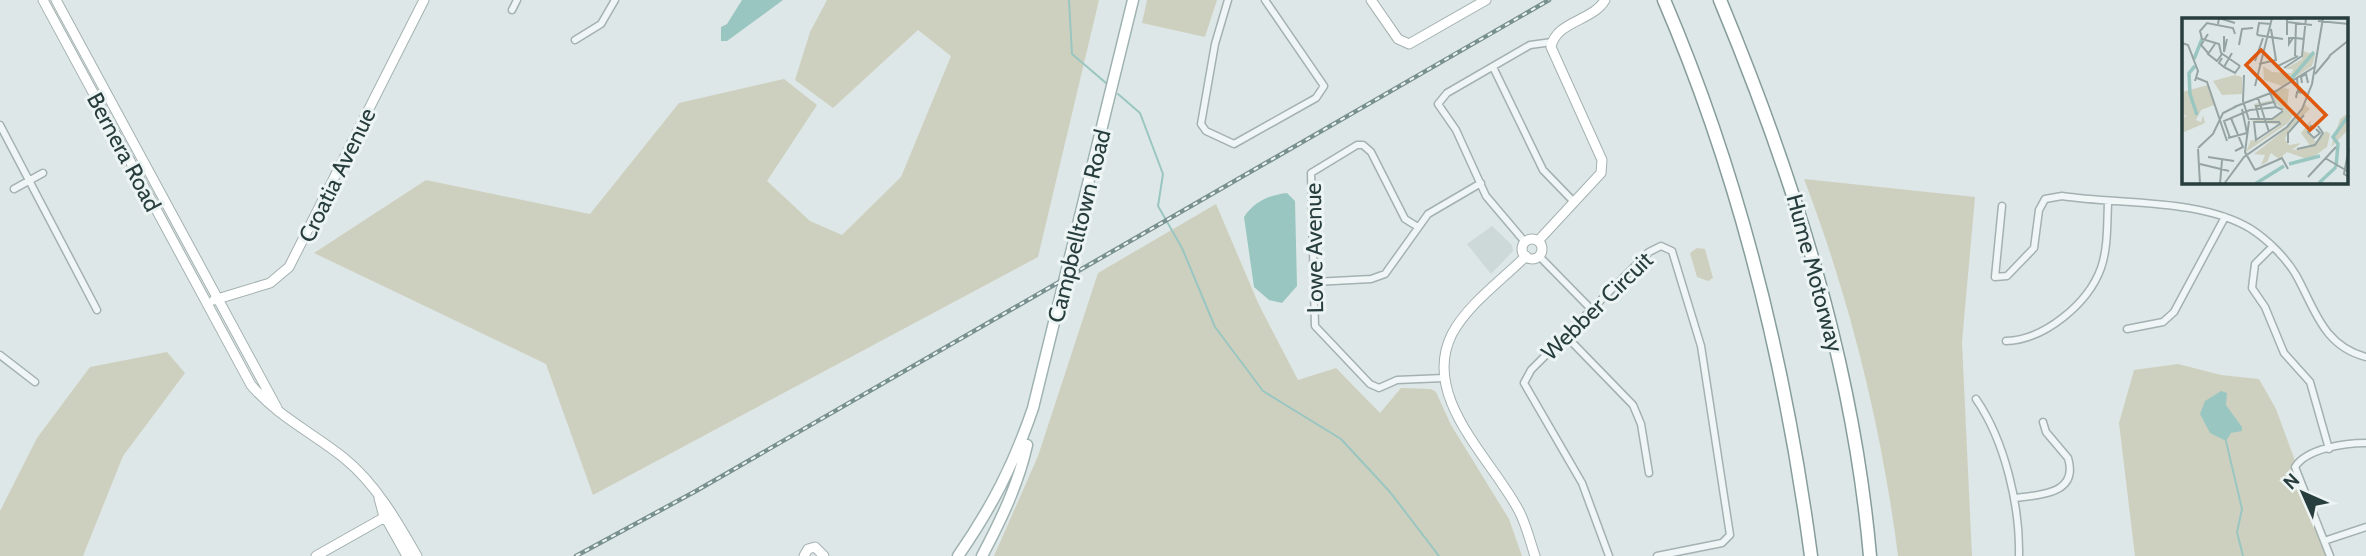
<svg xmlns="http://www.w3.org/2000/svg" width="2366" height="556" font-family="Cabin,sans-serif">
	<rect width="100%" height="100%" fill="#dee7e7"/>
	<path fill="#ccd9d8" d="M1492,226l20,19 1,6 -22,23 -24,-30z"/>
	<path fill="#ced0bf" d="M827,0h272l-61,257 -445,238 -47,-131 -232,-111 112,-73 164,34 89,-111 105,-24 33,26 -50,76 43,40 32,14 59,-58 50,-121 -33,-26 -85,78 -38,-28 15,-48z
		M1147,0h70l-12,37 -63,-14z
		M1804,179l171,18 -13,145 10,214h-74c-16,-127 -48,-257 -94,-377z
		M1216,204l43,101 39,75 38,-12 44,45 21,-25 30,1 5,3 15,33 58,94 13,37h-528l44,-100 60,-183z
		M1697,248l8,1 8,29 -5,3 -11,-4 -7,-24z
		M167,352l18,21 -62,83 -40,100h-83v-45l37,-73 53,-71z
		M2178,364l43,11 38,4 17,30 54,147h-195l-16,-133 15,-53z"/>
	<path fill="#9ac6c1" d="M742,0h41l-56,41h-6v-14l6,-3z
		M1287,193l8,8 2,85 -15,17 -13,-3 -15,-13 -10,-70c10,-15 25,-22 43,-24z
		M2221,391l6,2 -1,12 16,22v4l-11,2 -5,8 -16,-8 -10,-19 5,-13z"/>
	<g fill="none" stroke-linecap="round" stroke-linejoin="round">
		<path stroke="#9ac6c1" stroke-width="2" d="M1069,0l3,54 34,29
			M1118,94l22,19 23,61 -5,32 24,42 33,79 48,64 78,48 49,53 49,64
			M2226,441l16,68 -5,23 6,24"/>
		<g stroke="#a4b1b1" stroke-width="9">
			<path id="street" d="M1228,0l-13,44 -14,80 5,7 28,13 82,-46 8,-12 -59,-86
				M512,10l5,-10
				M575,40l26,-16 14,-24
				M1493,67l50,103 31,32
				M0,125l97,185
				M14,189l29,-16
				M2002,206l-7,71 12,-1 27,-28 5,-38 6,-11 17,-3c58,9 138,2 189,33 17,11 35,29 45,46 19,34 27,71 70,82
				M1418,227l-13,-8 -34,-67 -8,-7h-6l-46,28 4,153 55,58 9,4 18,-8 47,-2
				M1525,242l-39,-46 -30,-66 -18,-26 9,-11 83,-48 22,-3
				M2272,247l-17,17 -3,24 13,19 19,46 26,29 19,67
				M1539,256l52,53
				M1314,282l57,-3 14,-5 43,-60 53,-31
				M2127,329l36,-7 11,-10 51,-95
				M1565,335l68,70 8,19 8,49
				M2006,341c38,-1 82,-37 95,-73 7,-20 6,-44 7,-65
				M0,355l35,27
				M1976,399c29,42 44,107 43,157
				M2015,498c25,-3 64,-4 53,-40l-22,-26 -3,-10
				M2324,541l42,-14
				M1609,556l-27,-73 -58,-100 7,-13 118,-118 12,-6 11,5 29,95 29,189 -8,8 -65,13
				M2330,556l-35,-89c12,-19 51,-24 71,-24"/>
		</g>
		<g stroke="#a4b1b1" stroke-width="11">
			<path id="secondary" d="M43,0l208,385c26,31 62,48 93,73 32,26 53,63 73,98
				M56,0l221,408
				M1371,0l27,39 11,5 77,-44
				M1522 249a10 10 0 1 1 20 0a10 10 0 1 1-20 0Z
				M1538,241l63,-68 1,-13 -51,-113c5,-26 42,-26 54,-47
				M1526,256c-24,24 -58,48 -74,78 -32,63 40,125 67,177 7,13 11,30 16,45
				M214,300l56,-17 19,-16 135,-267
				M379,498l4,15 24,43
				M316,556l69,-39
				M804,556l4,-7 7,-2 9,9"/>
		</g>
		<g stroke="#9eb2b1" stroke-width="13">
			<path id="primary" d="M958,556c34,-49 56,-92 75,-148l100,-408
				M982,556c19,-36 36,-71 45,-111"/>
		</g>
		<g stroke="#869d9c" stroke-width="15">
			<path id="highway" d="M1664,0c75,175 122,368 147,556
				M1720,0c74,178 133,363 150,556"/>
		</g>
		<use href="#street" stroke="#f0f5f5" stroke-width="6"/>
		<use href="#secondary" stroke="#fff" stroke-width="9"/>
		<use href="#primary" stroke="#fff" stroke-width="10"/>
		<use href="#highway" stroke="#fff" stroke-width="12"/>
		<g stroke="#78908f" stroke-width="4.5">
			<path id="rail" d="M576,556l120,-65 853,-491"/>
		</g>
		<use href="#rail" stroke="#edf5f4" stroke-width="2" stroke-dasharray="5" stroke-linecap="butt"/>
	</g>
	<g text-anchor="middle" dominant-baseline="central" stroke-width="6" stroke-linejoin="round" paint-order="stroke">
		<g font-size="23" fill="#283d3d" stroke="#edf5f4">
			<text transform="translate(124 152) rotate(62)">Bernera Road</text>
			<text transform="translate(337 175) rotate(-64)">Croatia Avenue</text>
			<text transform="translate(1079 226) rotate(-76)">Campbelltown Road</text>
			<text transform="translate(1314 248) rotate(-91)">Lowe Avenue</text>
			<text transform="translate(1815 273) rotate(75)">Hume Motorway</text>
			<text transform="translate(1597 306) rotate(-44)">Webber Circuit</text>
		</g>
	</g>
	<g transform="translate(2182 18)">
		<rect width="166" height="166" fill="#dee7e7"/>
		<path d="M121,33l12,4 -3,11 -30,20 -18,-6 -1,-14 9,6 20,1 1,-4h-8l17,-10zM53,57l7,2v17l-20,1 -9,-14zM26,67l6,20 -13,5 -5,10 5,2 2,-7 2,8 -23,10v-15l5,-2 -5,-1v-23zM102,70l5,1 -2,20 7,5 -6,9 -42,29 5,-12 7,1 23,-16 -31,-5 22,-1 12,-9 -10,-8 -19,7 -1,-5 19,-4 -2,-7zM123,86l5,5 -21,20 -4,10 4,6 12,-2 -9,7 19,-3 -10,-14 10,-13 -3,12 8,10 10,-11 4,3 -3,13 -18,13 -22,-8 -8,7 -8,-6 -4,9 -6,3 4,-10 -11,-1 28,-22zM166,95v17l-17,17 9,-28z" fill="#ced0bf"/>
		<path fill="none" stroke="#9ac6c1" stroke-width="3.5" d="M12,41l8,-20M13,48l-6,7 1,21 7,21M109,61l23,-27M107,146l31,-8M154,149l2,-23 -5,-7 16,-22M137,165l17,-16M73,166l29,-18"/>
		<path fill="none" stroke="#95a3a3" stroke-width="2" d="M136,3l31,3M105,4l25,3M36,6l1,-6 16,5M53,16l-2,-6 -26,-5 -7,8 2,8 17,5 2,9 19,13M75,17l26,4M75,17l2,-12 12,1M105,17v-16h6M42,18v16l3,-13M111,20l-4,6v-6h7l8,1M0,25l6,2 10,26 -3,10M33,26l-7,10 9,7 5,-7M57,27l3,-16 11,-1M26,35l-7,-8 7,-11M113,38l1,-33M147,38l20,-16M40,40l-3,5 5,4 8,-14M73,43l8,-23M77,46l17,-4 -5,-31M42,49l11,6 5,-7M94,49l22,-11M102,50l18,-12 4,-38M133,56l15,-18M62,57l-1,26 6,19M15,60l10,4 20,59M120,65l-1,-6 5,-3 2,9M73,68l17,-68M86,70l8,19 7,3M76,80l11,34M114,80l1,-6 9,1 -8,-3 -1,-12M52,89l42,-16 40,-25M49,100l12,29 -8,4M68,101h22l11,-8M77,101l-3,-13 18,-4M67,103l-4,31 10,18M72,104h25l1,2 -24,16zM133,110l-4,-2 -3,6 6,6 6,-5 -4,-4M46,120l19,-5 -5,-24M48,120l-6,-17 26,-11 27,-3M106,125v-10l16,-18M16,130l15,-14 10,-21 14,-7M167,130l-5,26 5,3M16,131l2,35M115,131l18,-4 8,-12 -5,-7M26,139l26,4M143,140l24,14M18,146l29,7M73,152l27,-12 6,11M126,159l28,-30M38,166l2,-24M42,166l20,-27 43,-30 15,-18 10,-25 11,-66"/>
		<path fill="#de580e" fill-opacity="0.15" stroke="#de580e" stroke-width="3.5" d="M79,32l65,65 -16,15 -64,-65z"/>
		<rect width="166" height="166" fill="none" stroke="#283d3d" stroke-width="3.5"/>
	</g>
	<g transform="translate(2303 493) rotate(315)" stroke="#edf5f4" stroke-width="5" paint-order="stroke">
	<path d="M0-5L12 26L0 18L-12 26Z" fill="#283d3d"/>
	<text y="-10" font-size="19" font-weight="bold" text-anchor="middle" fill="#283d3d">N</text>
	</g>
</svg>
